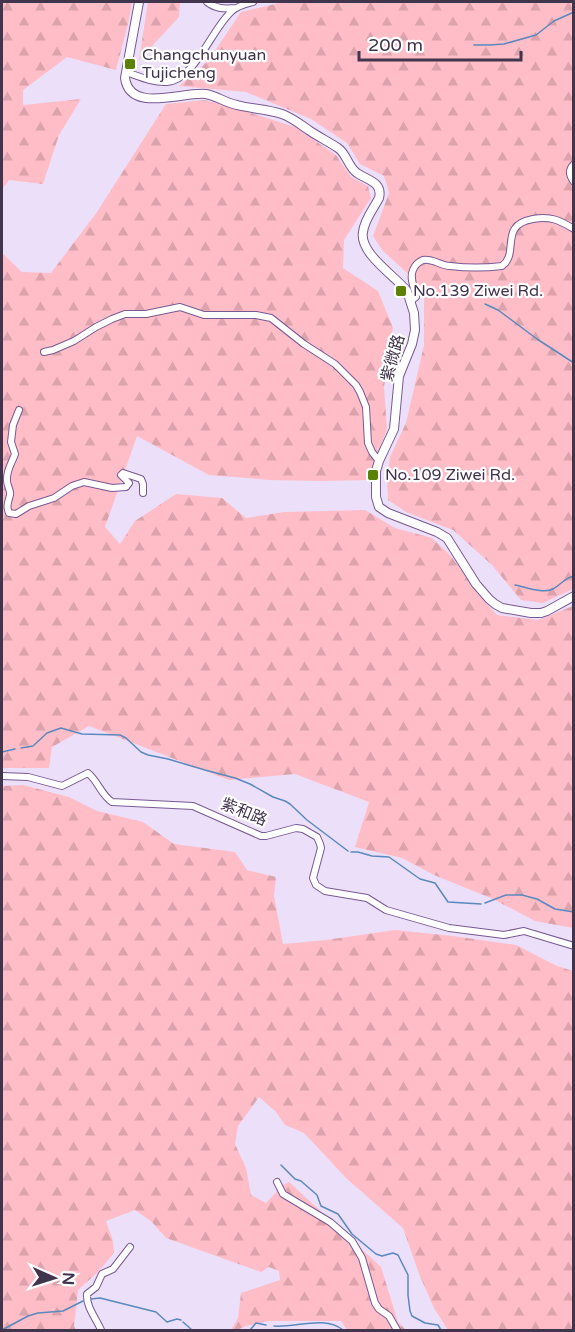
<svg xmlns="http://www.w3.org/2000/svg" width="575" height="1332" font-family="'Varela Round','Noto Sans TC',sans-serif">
	<defs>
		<pattern id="forest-firs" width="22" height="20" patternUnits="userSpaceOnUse" patternTransform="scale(1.5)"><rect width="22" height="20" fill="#ffbdc8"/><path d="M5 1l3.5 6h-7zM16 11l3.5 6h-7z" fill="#dca3ad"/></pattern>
	</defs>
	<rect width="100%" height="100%" fill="#ecdff9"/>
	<path fill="url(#forest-firs)" d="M2,2h130l-4,22 -12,46 -49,-13 -44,33v15l58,-6 -22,36 -16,49 -34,-4 -7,9z
		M148,2h32l-1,15 -40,43z
		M284,2h289v587l-30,14 -22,-3 -29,-35 -39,-35 -47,-18 -18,-12 -1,-21 3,-22 16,-34 18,-78v-48l-18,-25 -23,-21 -10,-15 16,-43 -5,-17 -24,-12 -13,-21 -36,-24 -65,-27 -67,-6 29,-25 33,-49z
		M205,100l24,6 66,21 41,28 15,22 17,9 3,12 -27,42 -1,28 35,23 15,37 -9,59 3,42 -19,51 -47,1 -51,-1 -61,-5 -72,-39 -32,91 15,17 15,-23 41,-27 46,4 24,20 38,-6 81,-2 30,18 37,10 19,18 27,38 19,21 41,5 35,-14v322l-38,-7 -42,-22 -59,-24 -32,-17 -47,-11 14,-45 -74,-28 -66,6 -140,-54 -37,21 -3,21h-47v-515l20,19 29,1 46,-61 69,-108z
		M23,785l46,12 28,14 46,11 31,22 61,8 12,18 29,7 -2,19 9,48 43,-4 69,-10 58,6 63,9 41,21 16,5v359h-125l-14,-22 -15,-34 -16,-46 -57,-50 -42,-45 -19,-8 -9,-13 -17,-15 -21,29 -3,18 11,24 5,27 15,8 17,-18 6,-3 92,85 17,55 8,8 -29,-1 -30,1 -6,-9h-72l-23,5 -9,4h-6l7,-12 3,-25 39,-13 -1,-9 -10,-4 -8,5 -95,-34 -14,-16 -17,-12 -29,11 7,20 1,12 -17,20 -19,17 -4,36 2,4h-74v-544z"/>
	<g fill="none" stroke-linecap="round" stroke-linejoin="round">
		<path stroke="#5a89be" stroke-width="1.5" d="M474,45h15l15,-1 32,-9 18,-14 20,-9
			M485,304l13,6 39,29 37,24
			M515,585c11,2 28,9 38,4 8,-4 11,-11 21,-13
			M21,748l12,-2 14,-13 14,-5 21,6 38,1 6,3 15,14 7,3 20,4 37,11 30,8 15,6 23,13 12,4 5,3 17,16 41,31
			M2,752l13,-3
			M351,852h7l14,4 17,1 31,22 15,4 13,19 33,2
			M485,903l21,-8h16l15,4 18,10 19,3
			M281,1165l14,14 6,2 16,14 4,11 17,8 14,20 24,20 6,2 11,-3 5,2 10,20v20l2,16 2,5 13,7 13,2 3,5
			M91,1299l9,-1 56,14 11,10 10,-3 4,1
			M183,1322l9,8
			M274,1326c21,2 51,-11 69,4
			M2,1330l26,-14 10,-3 25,-2 20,-10
			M250,1330l6,-7 10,2"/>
		<g stroke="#785992" stroke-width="8">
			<path id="minor" d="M207,2c9,7 17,7 29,6
				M126,72c12,4 27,11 41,10 28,-2 45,-54 65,-71 5,-5 14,-7 21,-9
				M574,164c-6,6 -5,11 0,18
				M411,301l5,-4c-1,-9 -7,-18 -3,-27 2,-5 5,-8 10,-10 9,-2 18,6 27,6 17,2 35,2 52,0 18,-13 -4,-41 31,-47 18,-3 26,1 41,10
				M44,352l9,-2 21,-9 22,-14 16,-8 13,-5h21l34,-7 24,8h52l15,3 33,26 31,20 21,21 4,7 6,15 2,36 4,9 7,9
				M19,410l-6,15 -2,17 4,12c-3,9 -9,16 -8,27 0,5 4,9 3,14 -2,8 -4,11 -1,18l7,1 13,-8 25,-8 18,-12 12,-4 28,6 14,-1 3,-4 -8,-8 2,-2 18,6 2,5v9
				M2,776l26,1 34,9 26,-13c10,8 13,22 24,29l81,4 68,30h5l30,-8 7,1 14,8 3,7 1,4 -8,30 3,7 9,6 42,7 19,12 63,18 55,7 20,-4 50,15
				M277,1182l6,12 47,28 22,19 10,17 13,45 4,6 10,7 8,14
				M101,1330c-5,-12 -15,-23 -14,-36l9,-7 6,-13 11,-5 17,-22"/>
		</g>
		<g stroke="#785992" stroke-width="10">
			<path id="tertiary" d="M139,2l-14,76c5,36 58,13 81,16 11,2 20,9 31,11 15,4 30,4 45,9 11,4 19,11 28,17 9,6 19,11 28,17 9,6 10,19 19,25 10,7 26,9 22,25 -5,10 -15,22 -16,34 -4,21 32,44 44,59l7,22 1,17 -3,14 -13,32 -5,53 -15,32 -3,10v26l3,10 9,6 49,19 10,6 29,46 13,15 6,5 7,4 29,5h10l6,-2 27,-15"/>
		</g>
		<use href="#minor" stroke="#fff" stroke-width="6"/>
		<use href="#tertiary" stroke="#fff" stroke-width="8"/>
	</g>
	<g fill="#5b8204" stroke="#fff" stroke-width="2">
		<rect x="124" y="58" width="12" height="12" rx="3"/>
		<rect x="395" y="285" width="12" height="12" rx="3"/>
		<rect x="367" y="469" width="12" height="12" rx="3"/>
	</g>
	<g text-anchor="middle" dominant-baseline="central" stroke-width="4.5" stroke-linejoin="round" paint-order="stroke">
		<g font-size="16" fill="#41344d" stroke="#fff" text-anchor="start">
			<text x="142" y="55">Changchunyuan<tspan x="142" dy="18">Tujicheng</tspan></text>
			<text x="413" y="291">No.139 Ziwei Rd.</text>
			<text x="385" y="475">No.109 Ziwei Rd.</text>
		</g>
		<g font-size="16" fill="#41344d" stroke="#fff">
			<text transform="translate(393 358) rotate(-74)">紫微路</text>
			<text transform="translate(244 812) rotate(22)">紫和路</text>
		</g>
	</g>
	<rect width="575" height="1332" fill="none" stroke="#41344d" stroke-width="6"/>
	<g transform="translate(54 1278) rotate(93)" stroke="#ffffff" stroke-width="4.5" paint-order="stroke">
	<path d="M0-4.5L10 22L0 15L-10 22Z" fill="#41344d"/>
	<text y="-9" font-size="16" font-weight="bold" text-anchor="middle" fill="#41344d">N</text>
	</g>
	<path d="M359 51v9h162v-9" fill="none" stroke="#41344d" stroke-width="3"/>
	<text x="368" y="51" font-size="18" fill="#41344d" stroke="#ffffff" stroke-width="4.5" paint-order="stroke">200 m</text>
</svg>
